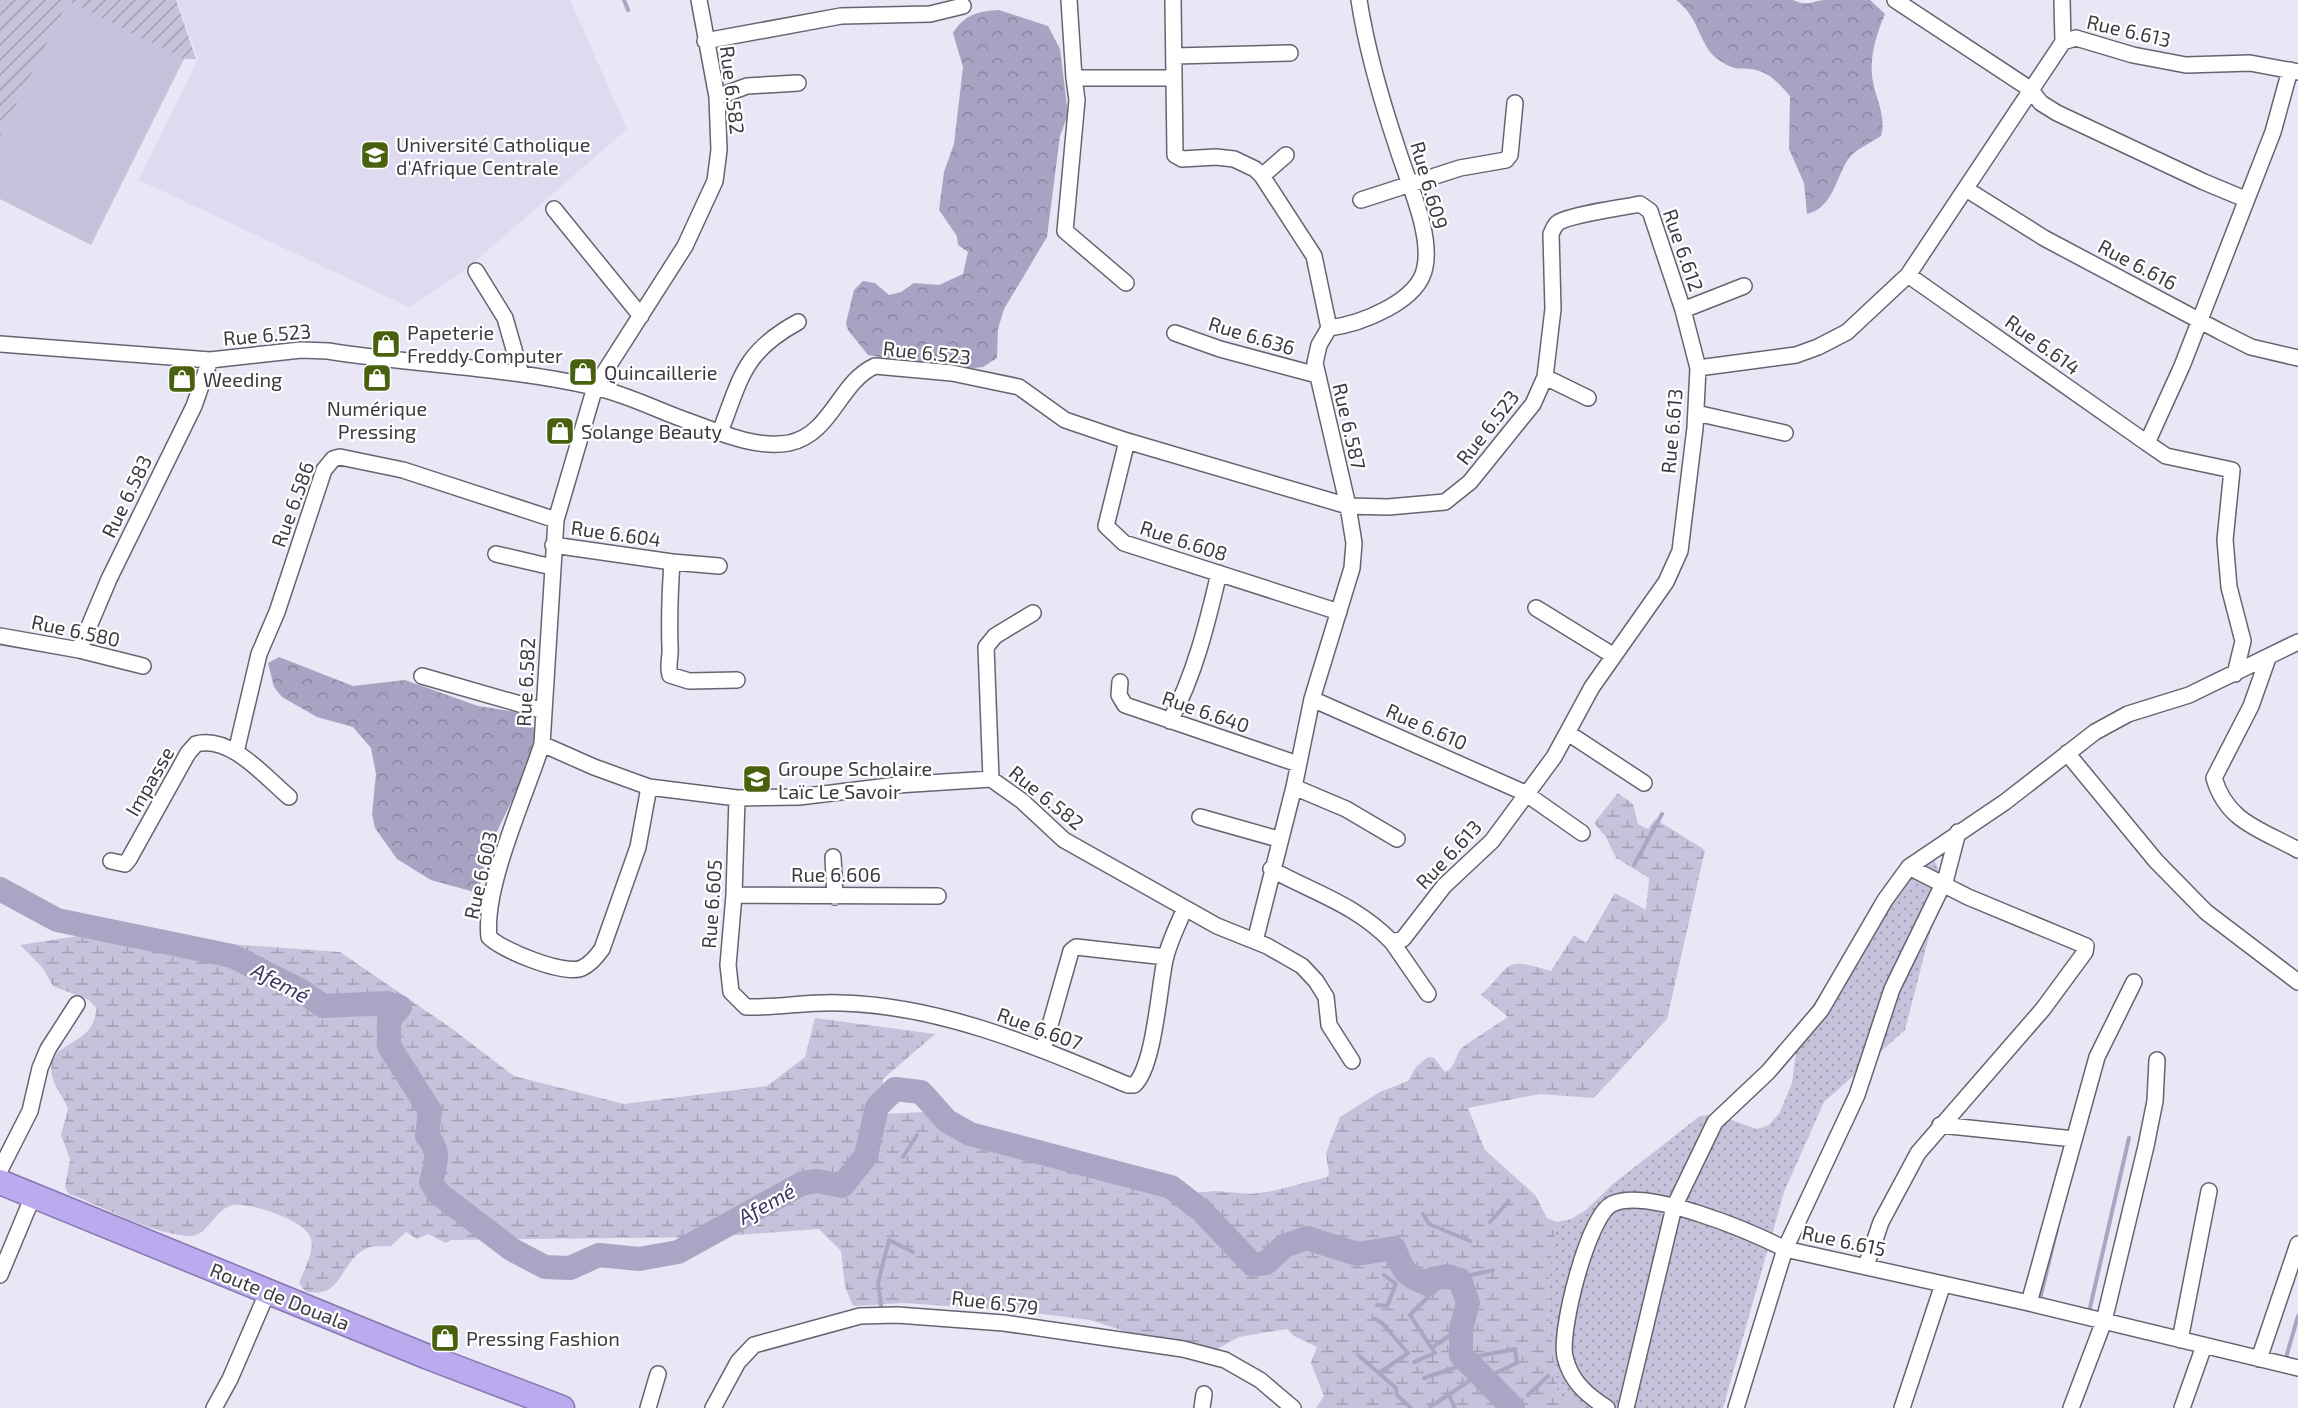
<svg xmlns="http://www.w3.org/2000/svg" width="2298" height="1408" font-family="'Exo 2',sans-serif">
	<defs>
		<pattern id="grass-dots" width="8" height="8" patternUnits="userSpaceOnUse" patternTransform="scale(1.5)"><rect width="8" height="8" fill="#c7c2db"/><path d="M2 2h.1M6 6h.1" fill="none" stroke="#a39fb3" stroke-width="1.8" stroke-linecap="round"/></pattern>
		<pattern id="forest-crowns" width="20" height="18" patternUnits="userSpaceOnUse" patternTransform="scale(1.5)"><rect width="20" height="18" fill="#a9a2c3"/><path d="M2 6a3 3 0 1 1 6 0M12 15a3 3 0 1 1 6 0" fill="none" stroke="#8b85a0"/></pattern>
		<pattern id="wetland-marsh" width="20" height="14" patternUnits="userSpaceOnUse" patternTransform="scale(1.5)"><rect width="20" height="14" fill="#c7c2db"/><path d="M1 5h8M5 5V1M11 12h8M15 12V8" fill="none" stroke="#a39fb3"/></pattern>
		<pattern id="garden-furrows" width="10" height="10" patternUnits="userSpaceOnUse" patternTransform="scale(1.5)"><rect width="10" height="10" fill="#c7c2db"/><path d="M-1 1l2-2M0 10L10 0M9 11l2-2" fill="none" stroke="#a39fb3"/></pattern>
	</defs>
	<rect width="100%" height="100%" fill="#e9e6f5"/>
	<path fill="#dedaf0" d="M177,0h393l57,129 -163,142 -55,36 -270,-127 59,-121z"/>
	<path fill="url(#grass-dots)" d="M1920,854l13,4 7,14 -7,49 -28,109 -81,72 -40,90 -61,216h-139l-27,-14c0,-26 -5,-49 -8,-74 -3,-23 3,-76 8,-98l14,-3 15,-9 27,-26 87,-68 15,-2 42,15 12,-4 11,-13 12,-29 8,-60z"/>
	<path fill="url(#forest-crowns)" d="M1676,0h117c14,7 19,1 32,0 15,0 30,0 45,0l15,14c-8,19 -15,40 -13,61 2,22 15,39 9,61 -9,6 -25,13 -32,22 -14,20 -15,49 -42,56l-3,-31 -15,-34 1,-53c-8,-9 -16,-19 -28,-24 -20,-8 -23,4 -47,-15 -16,-14 -16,-40 -39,-57z
		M999,10l49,16 12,23 8,65 -8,22 -13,101 -43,72 -6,20 -1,29 -14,9 -29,3 -86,-15 -20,-25 -2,-7 8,-33 9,-9 12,2 14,12 12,-3 13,-9 25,2 24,-11 5,-22 -10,-7 -1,-9 -18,-26 5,-38 10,-28 9,-77 -10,-34c11,-18 25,-22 46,-23z
		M279,657l74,29 52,-6 73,26 38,6 11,7 8,11c-4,41 -29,79 -45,117 -6,14 -8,31 -12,46l-47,-13 -34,-21 -22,-31 -3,-14 4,-40 -5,-26 -18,-21 -36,-10 -35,-20 -8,-10 -6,-24z"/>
	<path fill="url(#wetland-marsh)" d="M1618,793l15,11 5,20 10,5 7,-10 50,31 -38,169 -73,79 -55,-4 -71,14 17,42 50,45 12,23 10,4c-5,23 -11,75 -8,97 3,26 8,49 8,75l27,14h-268l8,-12 -13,-33 6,-16 -23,-11 -7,-7 -48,8 -42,23 -54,-23 -53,-17 -71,-9 -115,-8 -51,3 -8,-19 -4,-36 -22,-22 -109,8 -259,3 -5,3 -18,-9 -11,5 -11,-7 -15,14c-8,1 -17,-1 -24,2 -28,13 -24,53 -62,43l-6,-8c5,-13 15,-30 12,-44 -5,-19 -60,-36 -77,-34 -21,3 -25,34 -48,31 -42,-5 -79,-28 -117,-42l-4,-7 5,-28 -9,-24 7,-26c-4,-11 -12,-20 -15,-30 -12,-41 43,-29 43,-71l-7,-8 -36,-14 -11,-19 -22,-22 71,-11 249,18 111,76 63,48 110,28 143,-18 38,-29 10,-39 120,16 -52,45v35l41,-2 44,28 107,32 93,23 48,-4 34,3 23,-3 54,-14 2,-3 -3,-21 14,-36 40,-25 28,-11 8,-14 12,-10 6,1 11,14c10,-4 10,-14 15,-22 3,-5 40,-27 48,-33l-27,-22c32,-30 21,-39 70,-24l23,-36 12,8 29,-50 31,17 3,-32 -33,-20 -10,-21 -12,-14z"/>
	<path fill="url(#garden-furrows)" d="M0,0h176l20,59h-12l-184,78z"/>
	<path fill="#c7c2db" d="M68,1l116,58 -93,186 -91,-46v-63z"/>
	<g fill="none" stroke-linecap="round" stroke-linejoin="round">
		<path stroke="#aba4c5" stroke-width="4" d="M624,0l4,10
			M1634,865l28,-51
			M903,1157l14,-22
			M1423,1214l6,10 41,17
			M1490,1222l19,-21
			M1460,1284l7,-8 26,-6
			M2039,1303l18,-74
			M1377,1305l10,1 9,-22 -12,-9
			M882,1312l-4,-29 11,-43 24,12
			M2089,1312l40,-174
			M1375,1319l7,4 26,30 -29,20
			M1433,1347l35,-24
			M1358,1355l38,33 1,7 14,13
			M1463,1359l52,-10 2,14 -28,13 -2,5
			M2285,1361l13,-45
			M1414,1362l21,-9 -25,-38 18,-18 -1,-8
			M1424,1378l36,-12
			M1449,1395l6,13
			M1528,1395l20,-19
			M1430,1407l39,-26"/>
		<path stroke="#aba4c5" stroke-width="24" d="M0,889l57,31 175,36 70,35 21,15 64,-3 13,4 -11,13v26l41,65 -3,25c14,16 9,27 4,46l7,11 73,56 34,18 25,1 29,-13 40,4 39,-7 125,-69 14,-2 25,5 24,-30 11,-49 18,-18 26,3 26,29 23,13 201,53 30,23 52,55 13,-2 18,-17 23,-8 50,16 37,-6c9,22 10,28 34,36l4,-5 15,-3 13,4 8,23 -7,26v26l52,53"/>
		<g stroke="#666471" stroke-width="18">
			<path id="minor" d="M699,0l18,97 2,53 -4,31 -30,65 -90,141 -39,133 -14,224 52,23 55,20 88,11 62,-1 98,-12 94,-6 31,22 42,39 153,86 50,20 35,20 14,15 10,16 3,28 23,36
				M1069,0l5,78h99
				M1173,0l2,155 7,4 34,-2 18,2 21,10 7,7 52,80 15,72 -10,17 -4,18 33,143 6,37 -2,25 -40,131 -18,88 -39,154
				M1895,0l135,89 11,14 16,10 147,69 41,17
				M2062,0l1,42
				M705,41l136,-25 89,-2 33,-8
				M1174,56l116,-3
				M1074,78l3,22 -12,131 61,52
				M717,97l30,-11 51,-3
				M1262,176l24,-21
				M1966,189l78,49 177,94 30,15 47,11
				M1361,200l99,-32 46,-8 4,-5 5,-52
				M554,209l87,107
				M476,271l29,47 16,56
				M1908,275l239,168 35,-77 91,-234 17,-62
				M1683,310l61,-24
				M1329,328c31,-4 90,-26 96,-61 7,-35 -18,-87 -28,-120 -15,-45 -31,-101 -38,-147
				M1175,333l45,16 97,26
				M0,344l210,16 91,-10 27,1c88,14 179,16 266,36 32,7 63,23 94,34 31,11 67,28 101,22 43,-9 50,-61 86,-77l77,7 67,14 46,33 62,21 221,65 40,1 57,-5 25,-20 63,-78 12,-27 43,21
				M1545,377l8,-68 -2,-75c2,-4 3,-9 8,-12 15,-8 62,-14 81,-18l10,7 33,99 15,58
				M1696,413l89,20
				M720,432c21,-54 23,-80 78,-110
				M1127,441l-21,85 18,17 215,69
				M2147,443l19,13 66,14 -7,70 4,47 14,54 -8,33
				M553,545l119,17c-2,29 -3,56 -2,85 1,10 -3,18 0,28l19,6 48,-1
				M496,554l56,13
				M672,562l47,4
				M1536,608l78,48
				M0,636l79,14 64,16
				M79,650l30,-71 85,-173 16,-46
				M2268,658l-17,48 -37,72c13,44 46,51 84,72
				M422,676l122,35
				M1120,682l-1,13 6,10 173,59
				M1312,699l213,94 57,40
				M1170,721c25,-47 37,-97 49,-148
				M1568,733l76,50
				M542,744c-16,51 -59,143 -53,193 12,13 76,39 93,31 9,-4 15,-12 20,-19l36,-102 11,-60
				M236,752l23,-98 18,-42 47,-142 9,-11 7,-2 63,13 153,50
				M2067,753l89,108 50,51 92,70
				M991,779l-5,-132 9,-11 38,-23
				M1294,787l52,22 51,30
				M737,798l-3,97 -6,70 3,27 15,15c32,1 64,-6 96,-4 101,3 195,44 286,82h6c20,-17 25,-97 31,-125 4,-18 13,-35 20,-52
				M1200,817l78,22
				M833,857l2,40
				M111,861l14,3 4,-5 59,-106 8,-9c35,-9 69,33 93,53
				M1271,869c45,25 84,35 121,73l11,-3 41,-53 48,-45 62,-84 38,-70 74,-105 14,-31 15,-123 3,-60 98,-13 22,-8 29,-15 61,-57 155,-233 13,-4 57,17 53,10 64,-2 48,9
				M734,895l204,1
				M1392,942l36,52
				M1043,1050l28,-99 5,-4 90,10
				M1940,1125l134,14
				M0,1170l30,-59 10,-43 8,-19 29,-45
				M1866,1266l15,-44 37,-69 125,-144 42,-57 1,-6 -118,-49 -59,-30
				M0,1275l33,-79
				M2029,1303l68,-246 37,-75
				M2180,1340l29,-149
				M2259,1359l39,-115
				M214,1408l16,-29 38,-88
				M648,1408l10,-34
				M713,1408l25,-46 16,-17 106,-29 37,-1 107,8 179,26 42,11 35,20 33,28
				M1202,1408l2,-14
				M1607,1408c-20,-13 -36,-26 -42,-51 -6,-26 23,-141 47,-153 35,-17 140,28 173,45l244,54 269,65
				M1626,1408l48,-201 41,-85 53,-50 53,-62 64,-110 24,-33 96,-65 90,-70 33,-18 61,-19 109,-53
				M1736,1408l49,-159 72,-154 35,-106 54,-111 12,-46
				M1902,1408l41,-124
				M2071,1408l33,-87 42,-175 9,-45 2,-41
				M2182,1408l22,-62"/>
		</g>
		<g stroke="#8476af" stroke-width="27">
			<path id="trunk" d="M0,1182l428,175 134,51"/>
		</g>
		<use href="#minor" stroke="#fff" stroke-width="15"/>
		<use href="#trunk" stroke="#bae" stroke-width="24"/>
	</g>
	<defs>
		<g id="university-square" transform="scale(1.5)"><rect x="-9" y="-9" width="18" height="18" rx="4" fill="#49610e" stroke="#fff"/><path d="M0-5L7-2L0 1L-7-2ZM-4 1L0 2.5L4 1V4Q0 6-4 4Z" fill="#fff"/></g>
		<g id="shop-square" transform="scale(1.5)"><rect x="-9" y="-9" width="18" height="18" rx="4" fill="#49610e" stroke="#fff"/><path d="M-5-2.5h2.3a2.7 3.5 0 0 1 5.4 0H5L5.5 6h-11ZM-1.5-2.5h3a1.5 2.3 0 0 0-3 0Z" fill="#fff"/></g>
		<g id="school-square" transform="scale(1.5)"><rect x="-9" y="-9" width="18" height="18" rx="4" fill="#49610e" stroke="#fff"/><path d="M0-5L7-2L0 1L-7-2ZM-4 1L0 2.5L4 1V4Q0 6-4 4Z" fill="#fff"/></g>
	</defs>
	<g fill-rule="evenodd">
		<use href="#university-square" x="375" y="155"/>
		<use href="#shop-square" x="386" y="344"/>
		<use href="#shop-square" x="583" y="372"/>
		<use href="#shop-square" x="377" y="378"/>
		<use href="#shop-square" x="182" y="379"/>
		<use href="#shop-square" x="560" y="431"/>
		<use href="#school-square" x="757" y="779"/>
		<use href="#shop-square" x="445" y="1338"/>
	</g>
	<g text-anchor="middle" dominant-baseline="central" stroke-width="4.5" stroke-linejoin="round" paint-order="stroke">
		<g font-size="20" fill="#3c3b41" stroke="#fff">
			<text transform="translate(2129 30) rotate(13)">Rue 6.613</text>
			<text transform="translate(733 90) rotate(83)">Rue 6.582</text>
			<text transform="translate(1430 185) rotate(74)">Rue 6.609</text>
			<text transform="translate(1684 250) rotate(71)">Rue 6.612</text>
			<text transform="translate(2138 264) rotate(28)">Rue 6.616</text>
			<text transform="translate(267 334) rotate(-5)">Rue 6.523</text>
			<text transform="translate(1252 335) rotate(17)">Rue 6.636</text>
			<text transform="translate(2043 344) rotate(36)">Rue 6.614</text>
			<text transform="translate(927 352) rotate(6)">Rue 6.523</text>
			<text transform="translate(1350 426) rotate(77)">Rue 6.587</text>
			<text transform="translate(1487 427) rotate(-52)">Rue 6.523</text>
			<text transform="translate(1671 431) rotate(-85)">Rue 6.613</text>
			<text transform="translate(126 496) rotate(-64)">Rue 6.583</text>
			<text transform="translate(292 504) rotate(-70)">Rue 6.586</text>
			<text transform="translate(616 533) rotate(8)">Rue 6.604</text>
			<text transform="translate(1184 540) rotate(18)">Rue 6.608</text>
			<text transform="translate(76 630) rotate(12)">Rue 6.580</text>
			<text transform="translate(525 682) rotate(-87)">Rue 6.582</text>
			<text transform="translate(1206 711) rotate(19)">Rue 6.640</text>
			<text transform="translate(1427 726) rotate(24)">Rue 6.610</text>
			<text transform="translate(149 781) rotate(-60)">Impasse</text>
			<text transform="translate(1047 797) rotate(39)">Rue 6.582</text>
			<text transform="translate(1448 854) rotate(-47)">Rue 6.613</text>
			<text x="836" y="874">Rue 6.606</text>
			<text transform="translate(480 875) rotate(-77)">Rue 6.603</text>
			<text transform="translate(711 904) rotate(-86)">Rue 6.605</text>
			<text transform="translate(1040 1028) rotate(20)">Rue 6.607</text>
			<text transform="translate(1844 1240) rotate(12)">Rue 6.615</text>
			<text transform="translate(280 1296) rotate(22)">Route de Douala</text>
			<text transform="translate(995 1302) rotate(7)">Rue 6.579</text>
		</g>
		<g font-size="20" fill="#3c3b41" stroke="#fff" text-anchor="start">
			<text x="396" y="144">Université Catholique<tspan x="396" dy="23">d'Afrique Centrale</tspan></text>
			<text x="407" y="332">Papeterie<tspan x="407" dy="23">Freddy Computer</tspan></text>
			<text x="604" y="372">Quincaillerie</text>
			<text x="203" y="379">Weeding</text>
			<text x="377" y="408" text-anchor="middle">Numérique<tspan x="377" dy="23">Pressing</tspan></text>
			<text x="581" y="431">Solange Beauty</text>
			<text x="778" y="768">Groupe Scholaire<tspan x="778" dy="23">Laïc Le Savoir</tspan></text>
			<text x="466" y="1338">Pressing Fashion</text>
		</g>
		<g font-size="21" font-style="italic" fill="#3f3260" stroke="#fff">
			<text transform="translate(281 982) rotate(28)">Afemé</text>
			<text transform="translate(766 1203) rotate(-29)">Afemé</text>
		</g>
	</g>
</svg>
